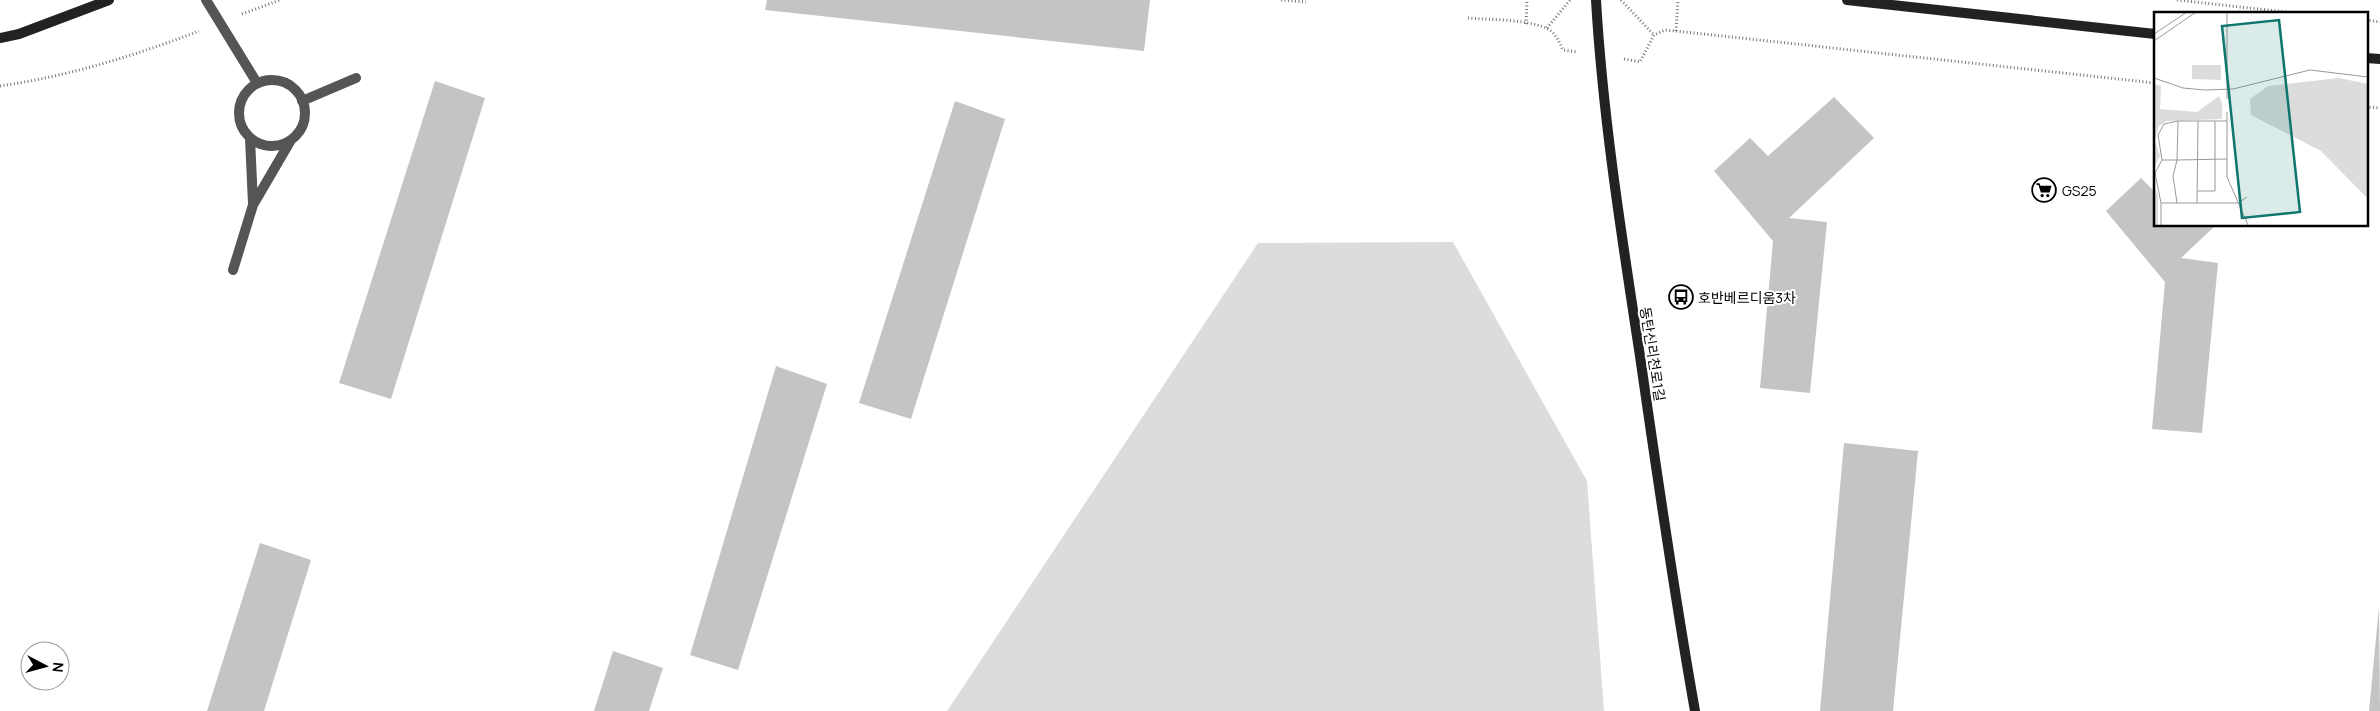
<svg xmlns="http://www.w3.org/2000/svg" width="2380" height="711" font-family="Manrope,'Noto Sans KR',sans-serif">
	<rect width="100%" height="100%" fill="#fff"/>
	<path fill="#dcdcdc" d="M1453,242l134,239 17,230h-657l311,-468z"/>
	<path fill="#c4c4c4" d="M767,0h383l-6,51 -379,-41z
		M435,81l50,17 -94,301 -52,-16z
		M1834,97l40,41 -85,80 38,4 -17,171 -50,-5 13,-147 -59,-70 36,-33 18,18z
		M955,101l50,18 -94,300 -52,-16z
		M2141,178l14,14v33h61l-35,33 37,5 -16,170 -50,-4 13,-147 -59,-71z
		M776,366l51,18 -89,286 -48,-15z
		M1844,443l74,8 -25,260h-73z
		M260,543l51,17 -47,151h-57z
		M2379,607l1,104h-11z
		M613,651l50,17 -14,43h-55z"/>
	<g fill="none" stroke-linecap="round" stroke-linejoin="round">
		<path stroke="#777" stroke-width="3" stroke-dasharray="1 2.5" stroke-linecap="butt" d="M1281,0l25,2
			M1621,0l33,35
			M2177,0l127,14
			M242,14l38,-14
			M1468,18c23,2 57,1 78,10 9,4 13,13 17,22l15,2
			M2366,20l14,2
			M1526,24l1,-24
			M1547,28l23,-28
			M1676,31l2,-31
			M1624,59l16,3 14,-27 11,-5 11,1 479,52
			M0,86c69,-10 134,-30 199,-55
			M2366,107l14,1"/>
		<path stroke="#555" stroke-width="10" d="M206,0l51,83
			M239 113a33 33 0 1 1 66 0a33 33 0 1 1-66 0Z
			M302,101l54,-23
			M250,138l3,66
			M233,270l20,-65 38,-65"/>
		<path stroke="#222" stroke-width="10" d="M1596,0c7,120 26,238 44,356 17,119 34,237 55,355
			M1847,0l308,34
			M0,38l19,-4 90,-34
			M2366,58l14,1"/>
	</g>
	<defs>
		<g id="supermarket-ring" transform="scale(1.25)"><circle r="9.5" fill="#fff" stroke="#000" stroke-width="1.5"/><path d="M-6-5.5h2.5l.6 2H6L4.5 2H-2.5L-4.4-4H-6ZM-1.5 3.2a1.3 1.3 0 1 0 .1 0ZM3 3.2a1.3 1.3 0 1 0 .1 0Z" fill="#000"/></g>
		<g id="bus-ring" transform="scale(1.25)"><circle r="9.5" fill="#fff" stroke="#000" stroke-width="1.5"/><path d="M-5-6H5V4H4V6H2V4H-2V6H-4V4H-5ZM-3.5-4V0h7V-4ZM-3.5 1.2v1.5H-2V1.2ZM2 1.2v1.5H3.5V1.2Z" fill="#000"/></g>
	</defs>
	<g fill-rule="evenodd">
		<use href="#supermarket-ring" x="2044" y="190"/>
		<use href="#bus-ring" x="1681" y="297"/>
	</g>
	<g text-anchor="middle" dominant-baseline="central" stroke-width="4" stroke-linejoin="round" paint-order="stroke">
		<g font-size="14" fill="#000" stroke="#fff" text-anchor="start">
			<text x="2062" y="190">GS25</text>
			<text x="1698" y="297">호반베르디움3차</text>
		</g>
		<g font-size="14" fill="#000" stroke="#fff">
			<text transform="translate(1653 354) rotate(81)">동탄신리천로1길</text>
		</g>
	</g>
	<g transform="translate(2154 12)">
		<rect width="214" height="214" fill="#fff"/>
		<path d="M38,53h29v15l-29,-1zM185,66l29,6v115l-47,-48 -70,-36 -1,-16 18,-13zM1,72l6,2 -1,23 37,3 22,-16 3,7v16l-55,2 -8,5 -4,14 5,16 -6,11zM0,173l4,10v30h-4z" fill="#dcdcdc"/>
		<path fill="none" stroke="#999" stroke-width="1" d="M0,22l33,-22M0,29l42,-29M0,66l29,10 22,2 28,-1 77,-19 58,7M73,87v-87M73,100v65l21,48M8,148l-4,-25 6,-11 14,-3M44,179h17v-70M7,191l-6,-30 7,-13h15l1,-39h49M23,191l-4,-27 4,-16 50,-1M43,191l1,-82M7,213v-22h77l9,-6"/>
		<path fill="#0f766e" fill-opacity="0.15" stroke="#0f766e" stroke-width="2.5" d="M125,8l21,192 -58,6 -20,-192z"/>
		<rect width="214" height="214" fill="none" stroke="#000" stroke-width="2.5"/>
	</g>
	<g transform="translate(45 666) rotate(96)"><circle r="24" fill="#ffffff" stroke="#999999"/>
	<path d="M0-4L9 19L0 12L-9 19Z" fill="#000000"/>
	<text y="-8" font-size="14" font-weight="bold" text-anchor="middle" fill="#000000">N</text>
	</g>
</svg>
